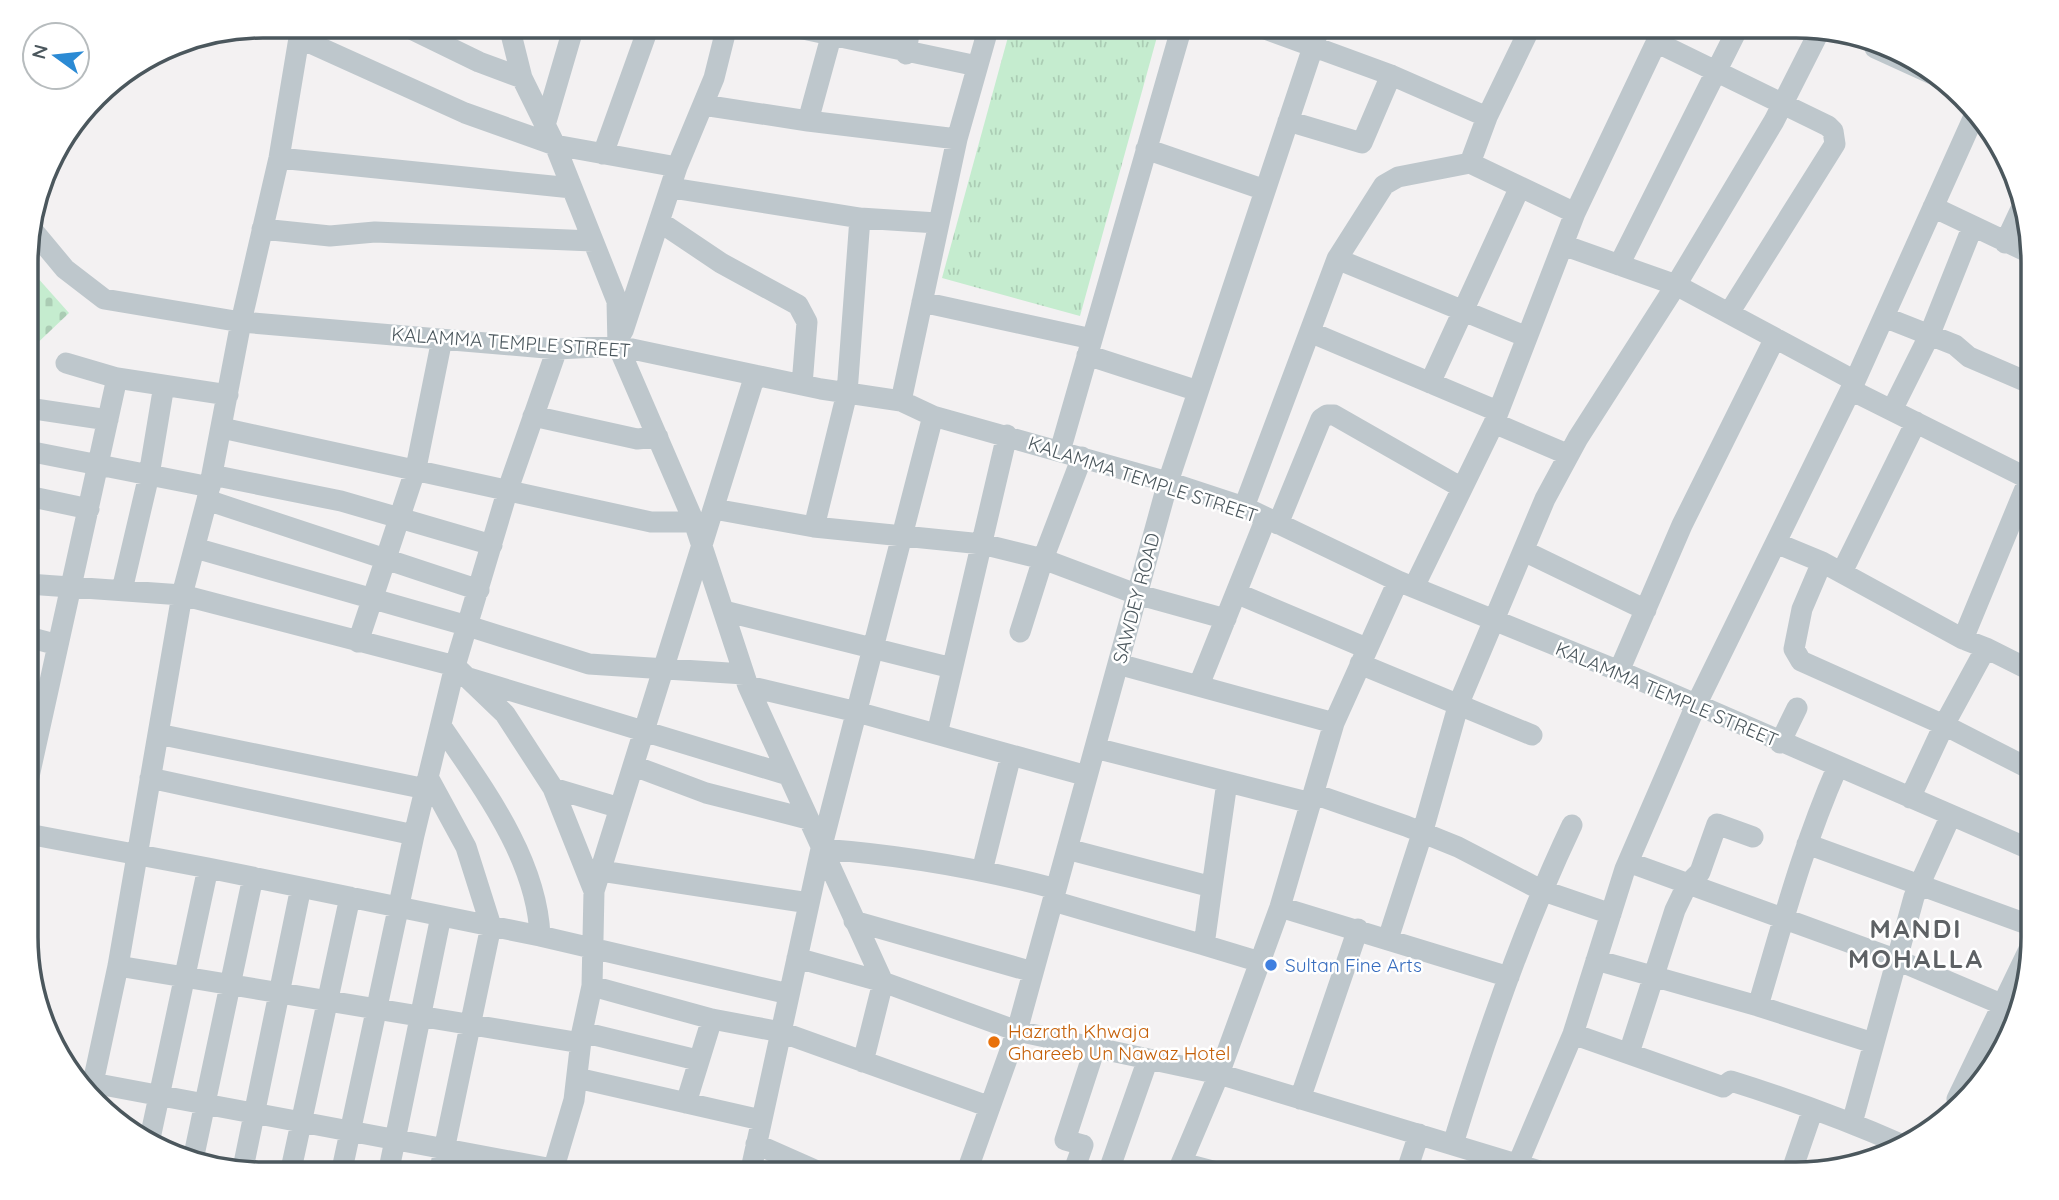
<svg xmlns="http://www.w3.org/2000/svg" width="2059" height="1200" font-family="Quicksand,sans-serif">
	<defs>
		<pattern id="grass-tufts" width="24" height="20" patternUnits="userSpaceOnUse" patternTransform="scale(1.75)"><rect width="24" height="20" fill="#c5eccf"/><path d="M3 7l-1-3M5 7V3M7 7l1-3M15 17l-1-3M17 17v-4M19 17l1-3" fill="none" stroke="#abccb4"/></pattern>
		<pattern id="cemetery-stones" width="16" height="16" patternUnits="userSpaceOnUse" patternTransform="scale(1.75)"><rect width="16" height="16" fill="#c5eccf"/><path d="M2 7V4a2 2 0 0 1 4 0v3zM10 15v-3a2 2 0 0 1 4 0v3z" fill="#abccb4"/></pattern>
	</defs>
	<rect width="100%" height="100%" fill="#f3f1f2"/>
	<path fill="url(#grass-tufts)" d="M1011,26h149l-80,290 -138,-38z"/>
	<path fill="url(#cemetery-stones)" d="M28,267l41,46 -41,39z"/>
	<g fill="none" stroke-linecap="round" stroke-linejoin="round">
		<path stroke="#bec7cc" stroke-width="21" d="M405,26l74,36 43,16
			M509,26l13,52 33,67 62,156 1,45 76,176 54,164 135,296 -20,80
			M789,26l188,40
			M1257,26l134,49 96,42
			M299,38l166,75 90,32 122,22
			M1656,42l172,84 5,5 2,13 -106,169
			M1875,48l57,26
			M906,54l4,-28
			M703,105l105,16 149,18
			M808,121l26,-95
			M1288,121l74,22 29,-68
			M545,125l29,-99
			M1146,149l119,41
			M603,154l46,-128
			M279,158l293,30
			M1470,163l17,-46 44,-91
			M672,188l188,30 77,5
			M1933,207l99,47
			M660,222l61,41 77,42 9,17 -5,63
			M30,227l35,42 39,30 137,23 316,27 61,-3 203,43 80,12 32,15 235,66 76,25 154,74 221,90 413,179
			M262,229l68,7 45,-4 218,9
			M2005,243l15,-32
			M1563,245l113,40 179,96
			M1337,259l190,78
			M1619,265l120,-239
			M922,302l170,37
			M1884,317l71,28 14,12 63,27
			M623,331l54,-164 37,-89 13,-52
			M1310,332l187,79
			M1087,355l111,36
			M66,363l51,15 111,17
			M1430,383l90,-196
			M1851,390l178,89 -66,160 23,9
			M901,401l56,-262 32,-113
			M28,408l80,12
			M1892,410l37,-74 43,-108
			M533,416l104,23 21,-2
			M1494,423l75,32
			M222,428l429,94h43
			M28,451l182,36
			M1060,451l122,-425
			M212,475l129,26 151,44
			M28,496l61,13
			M207,500l272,90
			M1244,507l93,-248 47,-74 14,-8 72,-14 105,50
			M714,509l100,18 168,17 61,15 93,35 90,25
			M1278,524l43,-105 6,-4h7l128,73
			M814,527l33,-134 13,-175
			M1776,543l46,19 141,77
			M195,548l273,78 121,38 155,10
			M1524,551l122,59
			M1822,562l-20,47 -8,40 7,12 143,64 88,45
			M1842,572l74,-150
			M28,584l154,11 273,71 50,48 48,74 41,103 -2,95 -10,46 -8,68 -22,74
			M1414,587l80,-164 81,-210 89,-187
			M122,590l27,-115 15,-90
			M1236,593l130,55
			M724,611l228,57
			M1020,632l23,-73 39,-102
			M28,637l30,8
			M358,642l58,-174 26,-129
			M1118,664l216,59
			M1360,664l172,71
			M1619,671l63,-146 93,-187
			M469,678l319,97
			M1199,685l67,-167
			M748,686l109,26 230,64
			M441,726c42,62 96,133 99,210
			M158,734l268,55
			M937,734l70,-299
			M1780,743l17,-35
			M1095,748l216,55
			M634,766l72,27 102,26
			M150,778l264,57
			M429,779l37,68 25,79 -52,248
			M28,781l89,-403
			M553,788l67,20
			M1314,794l92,32 52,21 83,43 70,24
			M1910,798l34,-73 42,-77 46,23
			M28,834l180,34 332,68 249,58
			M1807,844l225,82
			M821,849c80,6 158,19 235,40
			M1628,862l267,97 120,51
			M601,871l208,32
			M982,871l29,-116
			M1212,887l15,-105
			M594,891l161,-516
			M1053,901l151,44 8,-58 -145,-38
			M1280,907l229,70
			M854,921l179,51
			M1388,939l34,-105 37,-131 86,-204 33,-61 98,-153 98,-164 45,-89
			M1204,945l56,17
			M797,958l86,24 134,49 202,43 327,99
			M1596,960l162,46 115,37
			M118,966l463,77
			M592,986l120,33 69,13 209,75
			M1758,1006c24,-81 45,-161 79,-238
			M582,1032l115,28
			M1573,1034l150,53 8,-6c58,18 115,39 172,64
			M1629,1053l46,-143 12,-25 13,-13 17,-48 36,13
			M577,1078l184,42
			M82,1081l497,93
			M91,1092l27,-126 64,-371 25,-95 34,-178 38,-164 22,-132
			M1300,1099l58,-170
			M1957,1099l75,-156
			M686,1103l26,-84
			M1852,1123l62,-226 37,-82
			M149,1143l59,-275
			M756,1144l68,30
			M1453,1144c33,-109 70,-216 119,-319
			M194,1155l59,-278
			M1182,1163l38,10
			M243,1168l58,-281
			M1073,1173l10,-28 -18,-5 30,-92
			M1108,1173l40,-114
			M1177,1173l42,-99 61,-167 54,-184 64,-142
			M1406,1173l13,-39
			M1514,1173l59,-139 52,-165 71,-164 159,-324 120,-267
			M1791,1173l22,-64
			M290,1174l60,-277
			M341,1174l73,-339 41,-169 53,-177 49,-140
			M388,1174l53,-258
			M750,1174l71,-325 112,-433
			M966,1174l51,-143 151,-549 152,-456"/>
	</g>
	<circle fill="#3f7fe0" stroke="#fff" stroke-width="2.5" cx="1271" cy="965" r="7"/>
	<circle fill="#e8710a" stroke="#fff" stroke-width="2.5" cx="994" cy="1042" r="7"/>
	<g text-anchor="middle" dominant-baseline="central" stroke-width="5" stroke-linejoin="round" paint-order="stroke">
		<g font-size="19" fill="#4b575d" stroke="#fff">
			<text transform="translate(511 342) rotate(4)">KALAMMA TEMPLE STREET</text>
			<text transform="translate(1143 479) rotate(18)">KALAMMA TEMPLE STREET</text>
			<text transform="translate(1136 598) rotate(-75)">SAWDEY ROAD</text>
			<text transform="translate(1667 694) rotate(23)">KALAMMA TEMPLE STREET</text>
		</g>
		<g font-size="19" fill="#366cbe" stroke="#fff" text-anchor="start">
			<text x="1285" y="965">Sultan Fine Arts</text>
		</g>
		<g font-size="19" fill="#c56008" stroke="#fff" text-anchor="start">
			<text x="1008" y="1031">Hazrath Khwaja<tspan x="1008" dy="22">Ghareeb Un Nawaz Hotel</tspan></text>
		</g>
		<g font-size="26" font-weight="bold" letter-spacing="2" fill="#5e6265" stroke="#fff">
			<text x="1916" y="928">MANDI<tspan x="1916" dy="30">MOHALLA</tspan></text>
		</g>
	</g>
	<path d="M0 0H2059V1200H0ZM263 38H1796A225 225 0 0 1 2021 263V937A225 225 0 0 1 1796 1162H263A225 225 0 0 1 38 937V263A225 225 0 0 1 263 38Z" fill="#fff" fill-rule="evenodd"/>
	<path fill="none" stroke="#4b575d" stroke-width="3.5" d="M263 38H1796A225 225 0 0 1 2021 263V937A225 225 0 0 1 1796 1162H263A225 225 0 0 1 38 937V263A225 225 0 0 1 263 38Z"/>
	<g transform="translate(56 56) rotate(285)"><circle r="33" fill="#ffffff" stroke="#b7bcbe" stroke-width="2"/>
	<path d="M0-5L12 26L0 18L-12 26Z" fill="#2b8ad4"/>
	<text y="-10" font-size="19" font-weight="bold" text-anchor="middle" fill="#4b575d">N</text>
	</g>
</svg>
